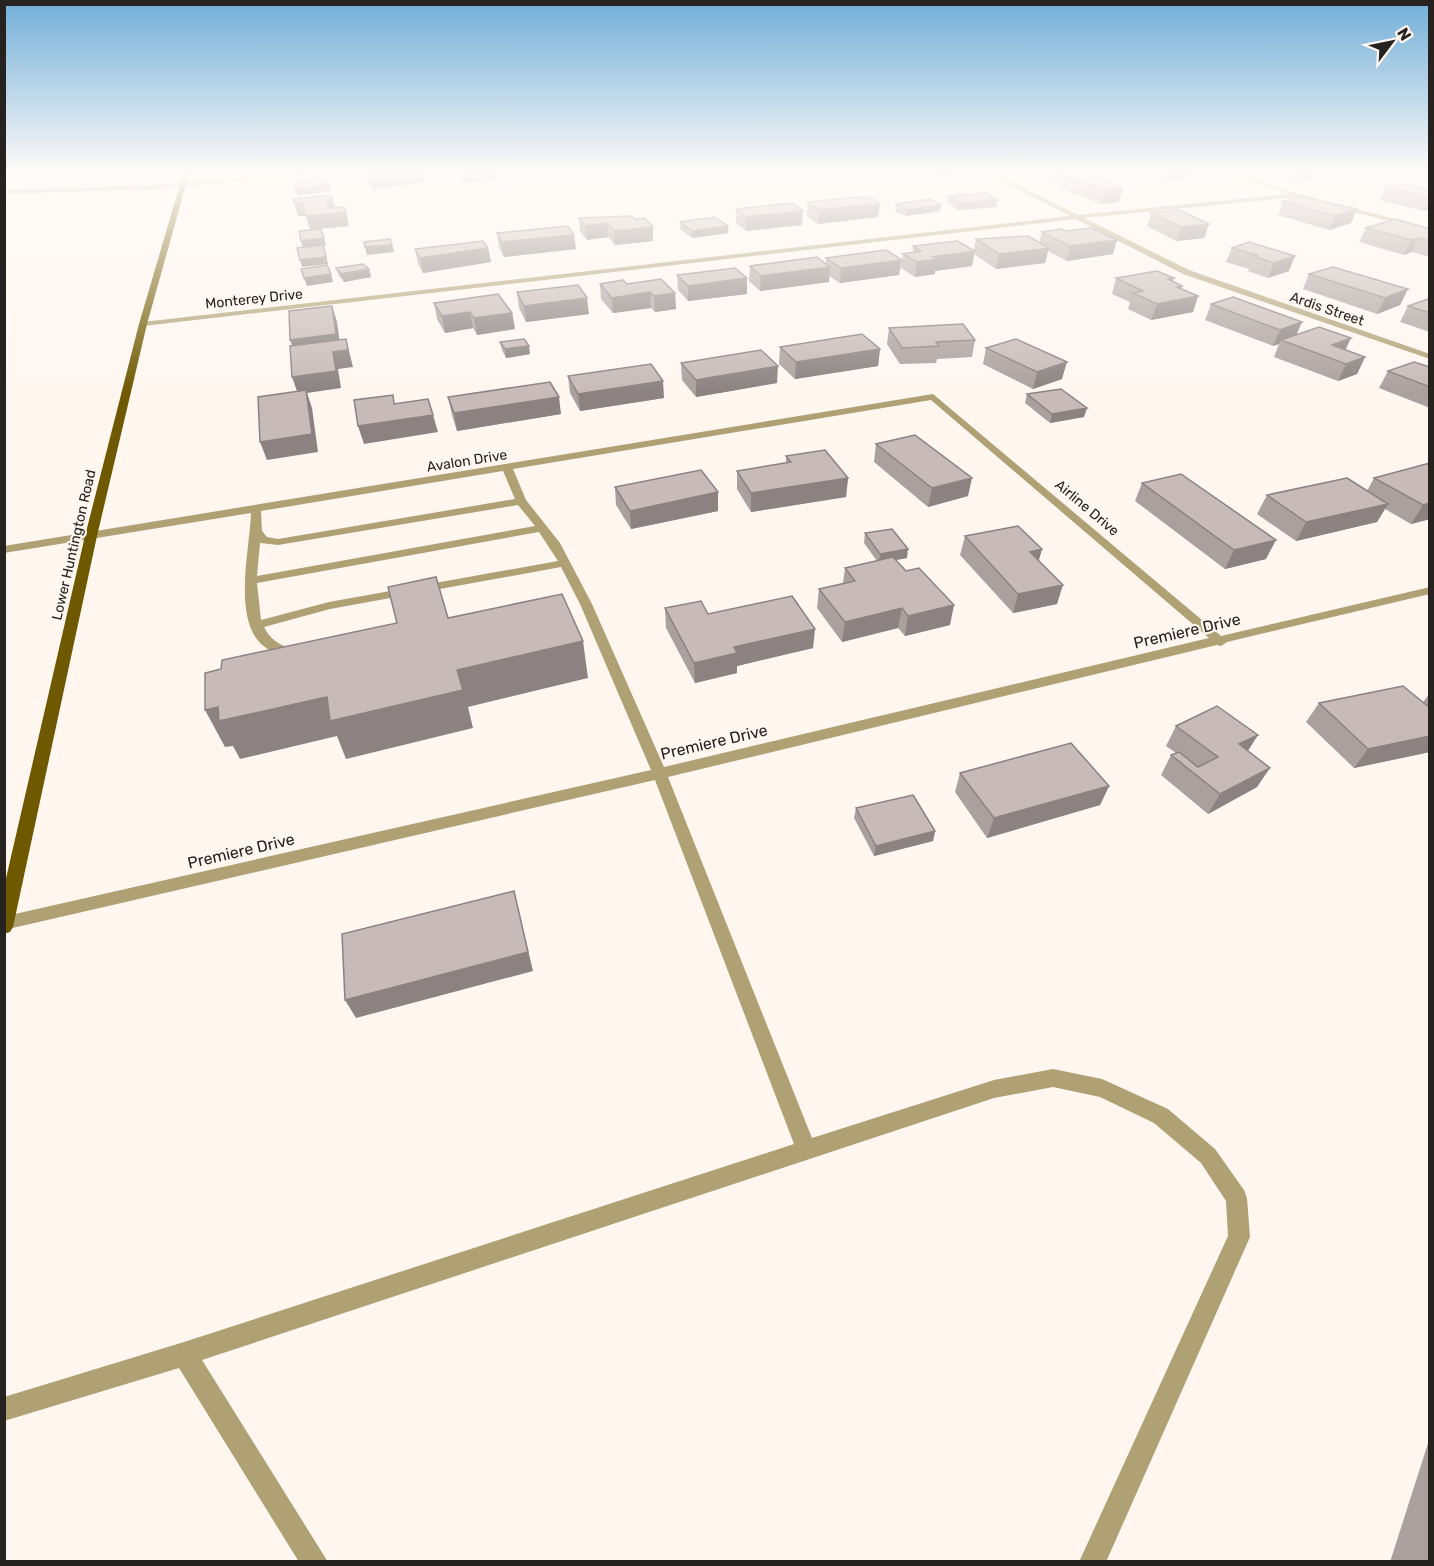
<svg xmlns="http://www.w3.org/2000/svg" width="1434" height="1566" font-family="Rubik,sans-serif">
	<rect width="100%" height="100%" fill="#fff6f0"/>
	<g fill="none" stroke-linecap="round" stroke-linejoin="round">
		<path fill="#afa174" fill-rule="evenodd" d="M299,174h22l-163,15 -154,5v-4l154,-5z
			M988,174h7l83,41 211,-21 -62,-20h8l65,20 130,34v4l-132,-35 -214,21 105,52 241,84v5l-247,-85 -107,-55 -933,107 -4,-2 4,-2 927,-106z
			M933,394l288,242 209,-49v7l-203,48 -6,4 -4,-1 -549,132 144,361 182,-58 59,-11 49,10 66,30 47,40 29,41 3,8 3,39 -144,325h-27l149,-326 -2,-35 -25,-38 -47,-40 -54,-26 -47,-10 -59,11 -792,262 126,202h-29l-120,-194 -175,53v-24l180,-55 610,-198 -139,-364 -651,150 2,-14 645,-146 -71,-166 -19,-37 -231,42 -66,18c8,16 20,20 36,24l2,3 -2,3c-8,2 -16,-2 -23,-4 -50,-15 -27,-101 -26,-140l-247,40v-7zM931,400l278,238 -545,129 -72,-163 -32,-61 -34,-43 -13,-31zM503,471l12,28 -237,40 -11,-2 -5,-6 -1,-20zM518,505l17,21 -278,50 3,-33 18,2zM539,532l19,29 -229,41 -68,18 -4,-37z"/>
		<path fill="#6e5800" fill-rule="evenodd" d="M183,174h6l-42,150 -50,212 -84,391 -3,5 -6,2v-47l81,-351 54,-212z"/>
	</g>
	<path fill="#aba09e" d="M366,174h58l2,8 -53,7 -5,-6z
		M459,174h42l1,5 -37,4z
		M926,174h31l-1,3 -20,2z
		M1038,174h53l28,28 -18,2 -41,-16 2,-8 -10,2z
		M1145,174h50l-1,4 -27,3z
		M1274,174h43l-2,5 -17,3z
		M1416,174h14v2z
		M297,181l32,2 2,7 -33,6 -3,-5 -2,-6 5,-1z
		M1386,187l39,2 5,-1v21l-7,2 -44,-11z
		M948,196l50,4 -2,7 -38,3 -11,-7z
		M1300,197l51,26 -22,7 -51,-15 5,-14z
		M808,202l70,15 -60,7 -11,-8z
		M896,204l44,7 -34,5 -11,-5z
		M736,209l66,16 -56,6 -10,-8z
		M1151,213l58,11 -5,14 -28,3 -29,-15z
		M631,216l22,25 -38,4 -7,-8 -21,3 -7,-8 -1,-14z
		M680,222l48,11 -36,5 -12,-9z
		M1366,228l64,1v28l-18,-5 -8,3 -45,-13z
		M1042,232l71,22 -46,7 -19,-10 -3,12 -49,6 -22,-15 -2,12 -37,5v3l-20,3 -14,-9 2,-14 10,-2v-6l61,4 2,-11 63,4z
		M497,233l79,16 -72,8 -5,-10z
		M1249,242l40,29 -21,7 -20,-7 1,-2 -23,-7 6,-14z
		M488,248l3,14 -68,11 -5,-9 -3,-15z
		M826,258l73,17 -59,8 -11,-7v6l-69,9 -11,-10 1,-15 76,-2z
		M336,268l33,1 2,8 -27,5 -5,-6z
		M1309,274l99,15 -8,16 -23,9 -74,-25z
		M677,275l70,3v16l-59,7 -10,-11z
		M1116,278h58l-1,4 9,4 -1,3 17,7 -5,16 -42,8 -23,-11 2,-7 -18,-8z
		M600,284h27l48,9 1,16 -21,3 -4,-4 -38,5 -12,-14z
		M517,292l72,22 -63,8 -7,-14z
		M1430,299v33l-30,-10 8,-16z
		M434,303l78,10 3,16 -38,6 -4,-7 -28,5 -8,-14z
		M1211,304l85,31 49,15 20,7 -8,17 -19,7 -64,-24 5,-13 -6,2 -68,-26z
		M889,328l86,12 -3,17 -35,2 -1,4 -36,1 -13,-20z
		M500,342l30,12 -24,4 -4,-8z
		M780,347l100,2 -2,17 -83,13 -16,-15z
		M986,348l76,31 -29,10 -50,-25z
		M681,363l96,20 -81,14 -14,-17z
		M1430,367v41l-51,-20 9,-17z
		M568,376l96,22 -84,13 -10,-18z
		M1027,394l57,23 -34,6 -25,-20z
		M448,397l113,17 -104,17 -5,-16z
		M876,444l92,52 -40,11 -54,-45z
		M786,456l62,22 -2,19 -95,15 -14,-23v-18l49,-8z
		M1430,463v56l-19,5 -26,-15 -8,13 -81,19 -39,-27 10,-19 100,-4 7,-13z
		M1142,483l124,76 -41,10 -90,-68z
		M615,487l103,24 -87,18 -15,-24z
		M865,533l42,25 -11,2 54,65 -45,11 -7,-8 -56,14 -25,-34 2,-19 24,-6 2,-15 32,-7 -13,-18z
		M965,536l77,13 -3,11 18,44 -44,9 -53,-58z
		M665,608l43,6 105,34 -76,18v7l-42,10 -29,-55z
		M1430,693v59l-76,16 -48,-46 13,-19 104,-1z
		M1176,726l72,25 9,36 -49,27 -47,-39 10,-20 5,-2 -10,-7z
		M960,773l149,13 -9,19 -113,33 -32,-46z
		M856,808l79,23 -2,10 -59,15 -20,-38z
		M1430,1437v125h-40z"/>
	<path fill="#8b8281" d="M388,174h36l2,8 -53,7 -3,-13z
		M464,174h37l1,5 -37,4z
		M937,174h20l-1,3 -20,2z
		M1054,174h36l-26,1 -2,5 -10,2z
		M1170,174h25l-1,4 -27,3z
		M1301,174h16l-2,5 -17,3z
		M329,183l2,7 -33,6 -2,-6z
		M1123,188l-4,14 -18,2 4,-14z
		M333,199l3,14 -6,1 -4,-14z
		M1430,199v10l-7,2z
		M998,200l-2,7 -38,3 1,-7z
		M302,202l4,14h-8l-4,-13z
		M880,204l-2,13 -60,7 1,-14z
		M941,205l-1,6 -34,5 1,-6z
		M1357,209l-6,14 -22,7 6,-14z
		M803,211l-1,14 -56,6v-14z
		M346,212l3,14 -39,4 -4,-14z
		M607,223l1,14 -21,3 -2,-14z
		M1209,224l-5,14 -28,3 5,-14z
		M728,226v7l-36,5v-7z
		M653,227v14l-38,4 -1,-14z
		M574,235l2,14 -72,8 -3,-15z
		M324,238l2,7 -2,1 4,18 -26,3 -2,-7 3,-12 -2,-7z
		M1419,238l-7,14 -8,3 7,-15z
		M1117,240l-4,14 -46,7 3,-15z
		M392,245l2,7 -27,3 -2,-8z
		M488,248l3,14 -68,11 -3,-15z
		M1049,248l-4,15 -49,6 3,-15z
		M975,251l-3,15 -37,5v3l-20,3 2,-15 16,-5z
		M1295,256l-6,15 -21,7 6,-15z
		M902,260l-3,15 -59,8 1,-15z
		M830,267l-1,15 -69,9 1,-15z
		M369,269l2,8 -27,5 -3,-8z
		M331,274l2,8 -26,4 -3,-8z
		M747,278v16l-59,7v-15z
		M1182,286l-5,15 21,-5 -5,16 -42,8 6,-16 20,-17z
		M1408,289l-8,16 -23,9 8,-16z
		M650,292l1,16 -38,5 -1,-15z
		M675,293l1,16 -21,3 -1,-16z
		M587,298l2,16 -63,8 -2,-16z
		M332,306l5,16 4,29 -45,5 -6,-16z
		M470,312l3,16 -28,5 -3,-17z
		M512,313l3,16 -38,6 -3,-17z
		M1302,322l-7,16 -14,2 -2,4 -6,2 7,-16z
		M1351,338l-8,17 -11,-10z
		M346,339l7,28 -15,2 3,19 -34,5 5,15 6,44 -51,8 -7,-18 38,-48 -6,-17z
		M529,346l1,8 -24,4 -1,-9z
		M880,349l-2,17 -83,13 1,-17z
		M1365,357l-8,17 -19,7 8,-17z
		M1067,362l-5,17 -29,10 4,-17z
		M778,366l-1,17 -81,14v-17z
		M663,381l1,17 -84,13 -2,-17z
		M559,397l2,17 -104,17 -3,-18z
		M1087,408l-3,9 -34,6 2,-9z
		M433,415l5,17 -74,12 -6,-18z
		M848,478l-2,19 -95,15v-19z
		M972,478l-4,18 -40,11 4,-19z
		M718,492v19l-87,18 -1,-18z
		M1430,503v16l-19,5 12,-19z
		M1388,504l-11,18 -81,19 10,-19z
		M1276,540l-10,19 -41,10 9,-19z
		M908,549l-1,9 -28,5 1,-9z
		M1042,549l-6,20 -6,-17z
		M1063,585l-6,19 -44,9 5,-19z
		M954,605l-4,20 -45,11 3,-20z
		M902,608l-4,20 -56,14 3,-20z
		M815,629l-2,19 -76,18v7l-42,10 -1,-20 40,-16z
		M583,641l5,37 -120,29 5,21 -127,31 -9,-23 -97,23 -7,-13 -8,1 -20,-37 13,-3 109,-10 130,-27z
		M1258,735l-12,19 -7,-10z
		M1430,736v16l-76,16 14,-19z
		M1270,768l-13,19 -49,27 12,-20z
		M1109,786l-9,19 -113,33 7,-20z
		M935,831l-2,10 -59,15 2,-10z
		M514,891l19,80 -177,47 -11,-18z"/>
	<path fill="#c7bab8" stroke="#8b8281" stroke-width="1.5" d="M369,174h19l-18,2z
		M1076,174h15l32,14 -18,2 -41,-15z
		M324,178l5,5 -33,7 -3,-5 6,-1 -2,-3z
		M1400,183l25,6 5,-1v10l-44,-11z
		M986,193l12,7 -39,3 -11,-7z
		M331,195l2,4 -7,1 3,8 15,-1 2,5 -40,4 -4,-14 -8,1 -1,-4z
		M868,196l12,8 -61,6 -11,-8z
		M1300,197l57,12 -22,7 -52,-15z
		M930,199l11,6 -34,5 -11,-6z
		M792,203l11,8 -57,6 -10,-8z
		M1179,210l30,14 -28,3 -30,-14z
		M631,216l4,3 9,-1 9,9 -39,4 -7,-8 -22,3 -6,-8z
		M715,217l13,9 -36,5 -12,-9z
		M1395,219l35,10v12l-11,-3 -8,2 -45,-12z
		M568,226l6,9 -73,7 -4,-9z
		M1092,228l25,12 -47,6 -28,-14 19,-3 4,2z
		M321,229l3,9 -23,3 -2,-10z
		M1028,236l21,12 -50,6 -23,-15z
		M390,239l2,6 -27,2 -1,-5z
		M483,241l5,7 -68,10 -5,-9z
		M957,241l18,10 -42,6 4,2 -20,3 -14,-8 18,-3 -8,-5z
		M1249,242l46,14 -21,7 -20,-7 3,-1 -25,-7z
		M323,245l3,12 -26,3 -3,-12z
		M886,250l16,10 -61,8 -15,-10z
		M817,257l13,10 -69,9 -11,-10z
		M363,264l6,5 -28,5 -5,-6z
		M327,265l4,9 -27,4 -3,-9z
		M1333,267l75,22 -23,9 -76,-24z
		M735,268l12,10 -59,8 -11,-11z
		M1157,271l17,7 -6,1 14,7 -5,1 21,9 -41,8 -24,-11 10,-2 -27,-13z
		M661,279l14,14 -21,3 -4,-4 -38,6 -12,-14 23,-4 4,4z
		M578,285l9,13 -63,8 -7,-14z
		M498,294l14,19 -38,5 -4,-6 -28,4 -8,-13z
		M1233,297l69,25 -22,8 -69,-26z
		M1428,299h2v14l-22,-7z
		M332,306l4,28 -46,6 -1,-29z
		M963,324l12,16 -39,2 3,4 -37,2 -13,-20z
		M1319,327l32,11 -19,7 33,12 -19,7 -65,-24z
		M862,334l18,15 -84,13 -16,-15z
		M346,339l2,11 -15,2 3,19 -44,6 -2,-31z
		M524,339l5,7 -24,3 -5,-7z
		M1016,339l51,23 -30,10 -51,-24z
		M761,350l17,16 -82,14 -15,-17z
		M1414,362l16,5v20l-42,-16z
		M651,364l12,17 -85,13 -10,-18z
		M550,382l9,15 -105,16 -6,-16z
		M1061,389l26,19 -35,6 -25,-20z
		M306,390l6,44 -52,8 -2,-45z
		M393,395l1,9 34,-5 5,16 -75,11 -4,-26z
		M915,435l57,43 -40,10 -56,-44z
		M825,450l23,28 -97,15 -14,-22 54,-9 -5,-6z
		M1430,463v40l-7,2 -49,-27z
		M701,470l17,22 -88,19 -15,-24z
		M1181,474l95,66 -42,10 -92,-67z
		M1347,478l41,26 -82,18 -39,-27z
		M1018,526l24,23 -12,3 33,33 -45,9 -53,-58z
		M892,529l16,20 -28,5 -15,-21z
		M893,557l13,14 13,-3 35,37 -46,11 -6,-8 -57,14 -26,-33 36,-8 -10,-13z
		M436,577l12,41 114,-24 21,47 -126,29 6,20 -133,31 -3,-24 -108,24 -1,-14 -13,3v-37l16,-4 1,-9 175,-37 -9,-36z
		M792,596l23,33 -81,18 3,6 -43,10 -29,-55 36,-7 7,13z
		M1403,686l27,22v28l-62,13 -49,-46z
		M1217,706l41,29 -19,9 31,24 -50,26 -49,-39 8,-3 19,15 20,-10 -42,-31z
		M1071,743l38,43 -115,32 -34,-45z
		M913,795l22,36 -59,15 -20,-38z
		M514,891l14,61 -183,48 -3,-66z"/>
	<linearGradient id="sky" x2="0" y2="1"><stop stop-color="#71aed8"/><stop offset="0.44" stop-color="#fffbf8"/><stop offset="1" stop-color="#fffbf8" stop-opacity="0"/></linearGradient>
	<rect width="1434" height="393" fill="url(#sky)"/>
	<g text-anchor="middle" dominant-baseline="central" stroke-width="4.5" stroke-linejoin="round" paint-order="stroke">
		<g font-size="14" fill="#25221f" stroke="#fff6f0">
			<text transform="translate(254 299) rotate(-6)">Monterey Drive</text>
			<text transform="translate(1327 309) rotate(19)">Ardis Street</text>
			<text transform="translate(467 461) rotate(-9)">Avalon Drive</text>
			<text transform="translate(1087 508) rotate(40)">Airline Drive</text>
			<text transform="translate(74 545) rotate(-77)">Lower Huntington Road</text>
		</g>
		<g font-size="16" fill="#25221f" stroke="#fff6f0">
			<text transform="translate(1187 631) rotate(-13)">Premiere Drive</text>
			<text transform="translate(714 742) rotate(-13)">Premiere Drive</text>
			<text transform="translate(241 851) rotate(-13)">Premiere Drive</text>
		</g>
	</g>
	<rect width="1434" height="1566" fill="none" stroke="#25221f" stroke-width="12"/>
	<g transform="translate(1392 42) rotate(58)" stroke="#fff6f0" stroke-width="4.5" paint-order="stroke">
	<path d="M0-4.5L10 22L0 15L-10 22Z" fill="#25221f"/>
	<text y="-9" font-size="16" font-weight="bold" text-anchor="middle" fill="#25221f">N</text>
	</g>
</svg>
